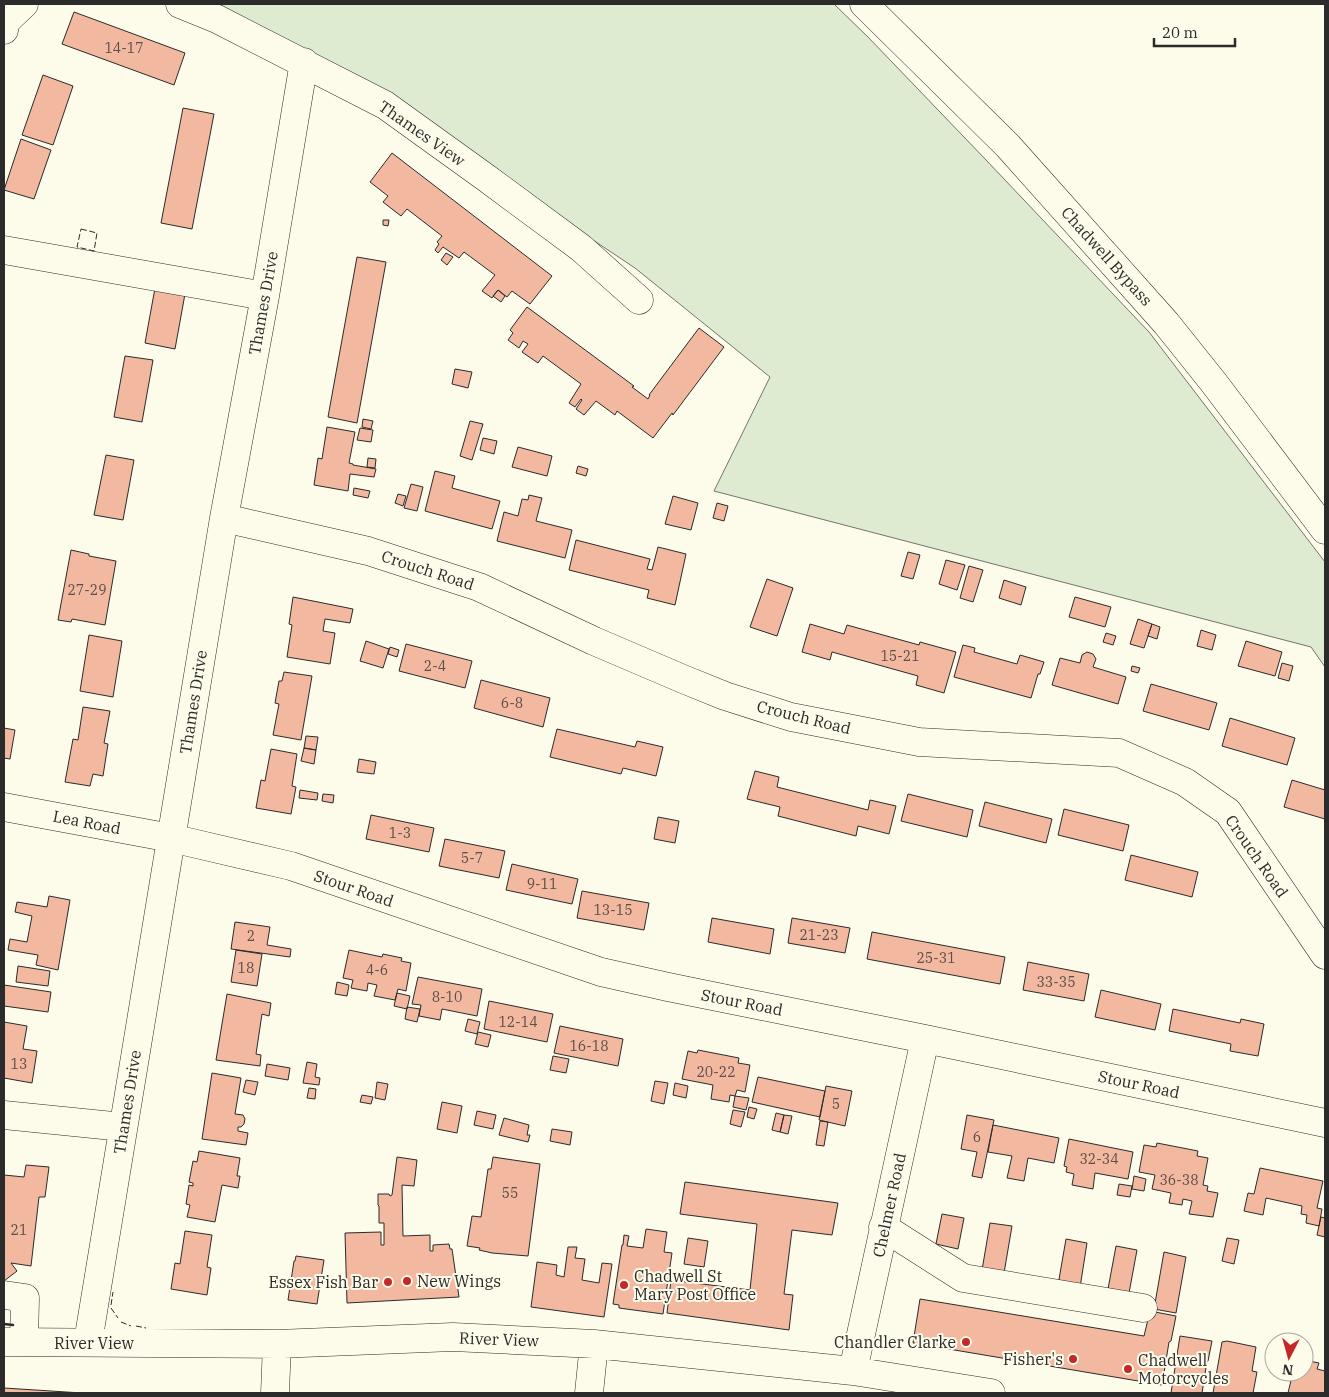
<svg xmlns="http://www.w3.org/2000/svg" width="1329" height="1397" font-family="'IBM Plex Serif',serif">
	<rect width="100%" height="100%" fill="#fdfbea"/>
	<path fill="#deebd1" stroke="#74746e" d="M180,4h654l34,33 119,124 162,171 176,230v105l-14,-20 -597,-156 56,-114 -135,-109 -147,-98z"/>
	<path fill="#f2b8a0" stroke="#2b2b2b" d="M74,12l111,41 -11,32 -112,-41z
		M43,75l30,11 -20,59 -31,-10z
		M183,108l31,6 -22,115 -31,-6z
		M21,139l30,11 -17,49 -30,-9z
		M392,153l160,123 -22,28 -18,-13 -5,6 -9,-7 -6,8 -10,-7 13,-16 -31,-23 -5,6 -16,-11 -5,6 -3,-3 4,-6 -2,-2 5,-6 -35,-27 -6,7 -18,-14 5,-6 -18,-14z
		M383,220h6l-1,6 -5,-1z
		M446,253l7,4 -6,8 -6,-5z
		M357,257l29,5 -29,161 -29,-6z
		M155,288l30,6 -10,55 -30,-6z
		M498,290l7,6 -4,6 -8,-6z
		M527,307l107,79 -2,1 16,12 2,-4h-1l50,-67 25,19 -51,68 -1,-2 -19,25 -36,-27 -2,4 -19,-14 -12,14 -8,-6 6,-9 -1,-1 -6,8 -6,-4 12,-19 -38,-28 -5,7 -16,-11 6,-8 -5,-3 -4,7 -11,-8 5,-7 -3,-3z
		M125,356l28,4 -11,62 -28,-5z
		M455,369l17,3 -4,16 -16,-4z
		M363,419l10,2 -2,8 -9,-2z
		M470,421l13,3 -11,36 -12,-4z
		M327,427l28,5 -6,31 4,1v1l23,4 -2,8 -24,-3 -2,17 -34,-6 4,-27 4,1z
		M360,428l13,2 -2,12 -14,-2z
		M483,438l14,3 -3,13 -14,-4z
		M518,447l34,9 -5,20 -35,-9z
		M106,455l28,5 -11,60 -29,-5z
		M368,458l8,1 -1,9 -8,-1z
		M578,466l10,3 -2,7 -10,-3z
		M435,471l20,5 -3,12 48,13 -8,28 -67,-18z
		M411,484l12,3 -6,24 -13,-3z
		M354,488l16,3 -2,7 -15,-3z
		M398,494l8,2 -3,10 -8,-3z
		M529,495l13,3 -6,23 36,9 -7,28 -68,-17 7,-29 14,4 4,-17 6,1z
		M673,496l25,7 -7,27 -26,-6z
		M717,503l11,3 -4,15 -11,-3z
		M576,540l74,19 -3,10 5,1 6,-23 28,7 -11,51 -28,-7 2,-8 -80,-20z
		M71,550l18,4v2l27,5 -11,64 -33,-6 -1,3 -13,-2z
		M908,552l12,3 -7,24 -12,-3z
		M946,560l19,5 -8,25 -18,-6z
		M969,566l14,4 -10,32 -13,-4z
		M767,579l26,9 -16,48 -27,-9z
		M1004,580l22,7 -5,18 -22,-7z
		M293,597l60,12 -3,14 -25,-4 -2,12 12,2 -5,31 -43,-7 5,-32 -3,-1z
		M1075,597l36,10 -6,20 -36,-10z
		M1138,619l14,5 -8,24 -14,-4z
		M810,624l34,10 3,-9 72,20 1,-3 36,10 -12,41 -28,-8 2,-9 -86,-24 -2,8 -28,-8z
		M1152,624l8,3 -3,12 -9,-3z
		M1201,630l15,5 -4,15 -15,-4z
		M1106,633l10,3 -3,9 -10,-3z
		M89,635l33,6 -9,56 -33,-6z
		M366,641l23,8 -6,19 -23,-7z
		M1246,641l36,11 -7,24 -37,-10z
		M406,644l66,17 -7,27 -66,-17z
		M963,645l12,3 -1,4 43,12 3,-9 24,7 -4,12h-2l-7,24 -77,-21z
		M390,647l9,3 -2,7 -9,-3z
		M1087,652l6,2 3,5 -3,8 33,10 -8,27 -66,-19 8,-27 20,5 2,-8z
		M1282,663l11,3 -4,15 -11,-3z
		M1132,666l8,2 -2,5 -7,-2z
		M284,672l28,4 -11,64 -28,-5 6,-31 -4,-1 4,-22h3z
		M481,680l69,18 -7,29 -69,-19z
		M1151,684l66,19 -8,27 -66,-19z
		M83,707l27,4 -6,32 4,1 -5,32 -10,-2 -3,12 -25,-4 8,-43 5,1z
		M1230,718l65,20 -8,27 -65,-19z
		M4,728l11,2 -5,29 -6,-1z
		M557,729l78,18 2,-6 26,6 -7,29 -33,-8 -2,6 -71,-17z
		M306,736l12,1 -2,13 -12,-2z
		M304,748l12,2 -2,14 -13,-3z
		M271,749l26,5 -5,32 4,1 -5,27 -35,-6 5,-28 4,1z
		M359,759l17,3 -2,12 -17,-2z
		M755,771l24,6 -2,10 91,23 2,-10 26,6 -7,28 -31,-8 -2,10 -78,-20 2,-9 -33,-8z
		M1292,780l33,10v-1v30l-41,-12z
		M300,790l18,3 -1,7 -18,-2z
		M323,794l11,1 -1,8 -11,-2z
		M908,794l65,16 -6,27 -66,-16z
		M985,802l67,17 -6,24 -67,-17z
		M1064,809l65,16 -6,26 -65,-16z
		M371,815l63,13 -5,24 -63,-13z
		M658,817l21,4 -4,22 -21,-4z
		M445,839l60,12 -6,27 -60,-12z
		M1131,855l67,17 -6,25 -67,-17z
		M512,864l66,15 -6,25 -66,-14z
		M582,891l67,12 -5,27 -67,-12z
		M49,896l21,4 -12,70 -22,-5 2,-10 -30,-5 2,-11 17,3 5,-26 -17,-4 2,-10 30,5z
		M712,918l62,11 -4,25 -62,-12z
		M792,918l58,10 -5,25 -57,-10z
		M235,922l35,5 -3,18 24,4 -1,8 -59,-8z
		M872,932l133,25 -5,27 -133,-25z
		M236,950l26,4 -5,32 -26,-4z
		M349,950l33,7 1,-3 19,4 -1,3 10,2 -5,28 -8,-2 -3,11 -21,-4 3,-11 -9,-2 -1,8 -16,-3 2,-8 -10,-2z
		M1028,962l61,12 -5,27 -61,-11z
		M18,966l32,5 -2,15 -32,-4z
		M418,977l64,12 -5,27 -35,-7 -2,11 -21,-4 2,-11 -9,-1z
		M337,982l12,3 -2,11 -12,-2z
		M4,985l47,7 -3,20 -44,-6z
		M1101,990l60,14 -6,26 -60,-13z
		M397,993l13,3 -3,13 -13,-3z
		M227,994l44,9 -2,13 -7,-2 -6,40 5,1 -1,11 -44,-6z
		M489,1001l64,13 -6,28 -63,-13z
		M407,1007l13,2 -3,13 -12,-3z
		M1173,1009l67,14 1,-4 23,5 -6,32 -28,-5 1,-7 -62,-13z
		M468,1019l12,3 -3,12 -12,-3z
		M4,1022l23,4 -4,23 14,2 -5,32 -28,-5z
		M560,1026l63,13 -5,27 -64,-13z
		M478,1032l13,3 -3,12 -13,-3z
		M698,1050l41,8 -1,5 12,2 -5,27 -8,-2 -2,6 -5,-1 -1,7 -18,-3 2,-14 -31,-6 6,-28 9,2z
		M553,1056l16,3 -3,14 -16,-3z
		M307,1062l10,2 -2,13 5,1 -1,7 -16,-2z
		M267,1064l23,4 -2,12 -23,-4z
		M212,1073l29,5 -6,36 8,1 2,4 -1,5 -3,3h-3v4l10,2 -2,12 -44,-6z
		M758,1077l67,14 -5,26 -68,-15z
		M246,1080l12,2 -3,13 -12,-3z
		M655,1081l13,2 -4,21 -13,-3z
		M377,1082l11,2 -3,16 -10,-2z
		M675,1083l13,3 -2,12 -13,-3z
		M826,1086l26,5 -7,35 -26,-6z
		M309,1088l7,1 -1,10 -8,-1z
		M362,1095l11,2 -2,7 -11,-2z
		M735,1096l14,2 -3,12 -13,-3z
		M442,1102l20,4 -5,27 -20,-4z
		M749,1107l8,2 -3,10 -7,-2z
		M733,1110l12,2 -4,15 -11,-3z
		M477,1111l19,4 -3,14 -19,-4z
		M776,1113l8,2 -4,17 -8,-2z
		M784,1115l8,1 -4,18 -8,-2z
		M967,1115l27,5 -12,58 -10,-2 5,-24 -16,-3z
		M504,1118l25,7 -2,10h3l-2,7 -29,-7z
		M820,1121l8,1 -4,24 -8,-1z
		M993,1125l66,13 -5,25 -26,-5 -4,23 -17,-3 5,-22 -24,-4z
		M552,1129l20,3 -2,13 -20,-4z
		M1069,1139l64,13 -5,27 -33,-6 -2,16 -21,-4 2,-11 -8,-2 1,-5 -3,-1z
		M1157,1143l41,8 -1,5 11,2 -5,27 5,1 -1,5 11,2 -5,24 -24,-3 3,-13 -9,-2 -1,6 -13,-2 2,-10 -19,-4 3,-14 -16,-3 5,-27 12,2z
		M199,1151l41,7 -3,18h3l-2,12 -16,-3 -7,37 -28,-5 3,-12 -4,-1 3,-19 4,1v-3l-4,-1 4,-21 4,1z
		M397,1157l20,3 -3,26 -12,-1 1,51 27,-1v16h3v-6l16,-1 1,5h2l7,48 -112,6 -2,-70 36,-1v13h3v-22h-5v-17l-1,-1v-11h11l1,2 2,-1z
		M493,1157l47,7 -12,92 -36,-3 -13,-3 1,-2 -13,-2 5,-30 9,1 7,-48h3z
		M26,1165l23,2 -4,30h-6l-8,69 -20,-3 6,8 -13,10v-106l20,2z
		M1260,1168l63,13 -6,27 5,1 -3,17 -13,-3 1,-8 -6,-1 1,-8 -36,-8 -3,17 -19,-4 4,-18 6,1z
		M1134,1176l12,3 -2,12 -12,-2z
		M685,1182l153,21 -6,32 -40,-5 -8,64 9,1 -4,35 -122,-17 4,-33 79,10 7,-66 -77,-10z
		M1119,1184l13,2 -2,11 -13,-2z
		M942,1214l22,4 -6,31 -22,-5z
		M1321,1217l4,1v-1v20l-8,-2z
		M990,1223l22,3 -9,53 -22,-3z
		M646,1229l21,3 -3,20 8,1 -9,61 -44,-6v-3l-6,-1 9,-59h1l1,-10 5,1 -2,10 16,2z
		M185,1231l27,4 -5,32 4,1 -4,27 -36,-6 4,-26 5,1z
		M688,1238l20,3 -4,26 -20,-3z
		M1227,1238l12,2 -5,24 -12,-3z
		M1066,1239l21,4 -8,51 -22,-3z
		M1116,1246l21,4 -8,43 -21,-4z
		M568,1247h9l-2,11 10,1 -3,21 17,3 3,-20 10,1 -8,53 -73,-10 6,-45 20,3 -1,10 8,2z
		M1164,1252l22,5 -10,56 -22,-4z
		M296,1256l28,4 -7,44 -29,-4 6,-39h1z
		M920,1299l224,37 6,-25 26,5 -5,25 -2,1 -7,43 -249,-42z
		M1180,1336l32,5 -4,20h-1l-5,32h-31z
		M1227,1341l29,6 -4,24 5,1 -4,21h-40l9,-51z
		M1304,1360l15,3 -2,6 8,2v22h-37l5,-21h11z
		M4,1388l78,5h-78z"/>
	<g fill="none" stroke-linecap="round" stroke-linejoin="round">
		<g stroke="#2b2b2b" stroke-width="29">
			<path id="minor" d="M180,4l37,15 168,86 100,72 96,71 58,52
				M4,30l2,-9 18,-17
				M4,250l261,46
				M224,518l144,33 111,36 115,54 89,38 42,17 66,21 128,25 200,11 66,29 43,30 97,143
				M4,807l167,31 120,28 310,106 67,15 257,52 400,84
				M4,1115l119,12
				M883,1227l80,51 180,30
				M4,1295l21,3 -1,44
				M4,1342l273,2 176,-7 141,7 259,27 138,22
				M88,1342l136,-824 41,-222 39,-234
				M853,1371l72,-332
				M275,1393l2,-49
				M589,1393l5,-49"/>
		</g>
		<g stroke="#2b2b2b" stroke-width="29">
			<path id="major" d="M864,4l144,142 158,177 48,60 111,147"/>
		</g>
		<use href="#minor" stroke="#fdfbea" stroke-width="28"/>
		<use href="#major" stroke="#fdfbea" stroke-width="28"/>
		<path stroke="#2b2b2b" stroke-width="1" stroke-dasharray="6 2.5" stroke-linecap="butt" d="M81,229l16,4 -3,18 -17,-4z
			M111,1305l2,-13
			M111,1308l7,10
			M121,1322l10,4
			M136,1326l10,2"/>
		<path stroke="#2b2b2b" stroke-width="2.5" d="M4,1324l9,1"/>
	</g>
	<g fill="#c62828" stroke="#fdfbea" stroke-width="2">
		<circle cx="407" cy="1281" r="5"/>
		<circle cx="388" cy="1282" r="5"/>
		<circle cx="624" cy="1285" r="5"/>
		<circle cx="966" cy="1342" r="5"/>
		<circle cx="1073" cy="1359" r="5"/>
		<circle cx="1128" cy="1369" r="5"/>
	</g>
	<g text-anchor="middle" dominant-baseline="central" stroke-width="4" stroke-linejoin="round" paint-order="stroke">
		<g font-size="14" fill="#5d4e48">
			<text x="124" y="48">14-17</text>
			<text x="87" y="590">27-29</text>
			<text x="900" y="656">15-21</text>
			<text x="435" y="666">2-4</text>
			<text x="512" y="703">6-8</text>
			<text x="400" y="833">1-3</text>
			<text x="472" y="858">5-7</text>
			<text x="542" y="884">9-11</text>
			<text x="613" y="910">13-15</text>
			<text x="819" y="935">21-23</text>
			<text x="251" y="936">2</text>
			<text x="936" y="958">25-31</text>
			<text x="246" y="968">18</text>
			<text x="377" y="970">4-6</text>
			<text x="1056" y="982">33-35</text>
			<text x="447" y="997">8-10</text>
			<text x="518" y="1022">12-14</text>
			<text x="589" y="1046">16-18</text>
			<text x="19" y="1064">13</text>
			<text x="716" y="1072">20-22</text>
			<text x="836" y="1104">5</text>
			<text x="977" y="1137">6</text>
			<text x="1099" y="1159">32-34</text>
			<text x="1179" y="1180">36-38</text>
			<text x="510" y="1193">55</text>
			<text x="19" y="1230">21</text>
		</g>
		<g font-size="16" fill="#2b2b2b" stroke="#fdfbea">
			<text transform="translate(422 133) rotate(35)">Thames View</text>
			<text transform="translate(1107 256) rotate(48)">Chadwell Bypass</text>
			<text transform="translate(263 303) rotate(-80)">Thames Drive</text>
			<text transform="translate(428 570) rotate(18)">Crouch Road</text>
			<text transform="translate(193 702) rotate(-81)">Thames Drive</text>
			<text transform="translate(804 717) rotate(14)">Crouch Road</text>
			<text transform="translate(87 822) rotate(11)">Lea Road</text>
			<text transform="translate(1257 856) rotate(55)">Crouch Road</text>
			<text transform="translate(354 888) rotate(19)">Stour Road</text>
			<text transform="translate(742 1002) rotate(11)">Stour Road</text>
			<text transform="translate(1139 1084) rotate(12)">Stour Road</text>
			<text transform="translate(127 1102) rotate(-81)">Thames Drive</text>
			<text transform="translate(889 1205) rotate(-78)">Chelmer Road</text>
			<text transform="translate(499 1339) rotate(2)">River View</text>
			<text x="94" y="1343">River View</text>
		</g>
		<g font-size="16" fill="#2b2b2b" stroke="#fdfbea" text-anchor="start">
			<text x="634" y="1276">Chadwell St<tspan x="634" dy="18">Mary Post Office</tspan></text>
			<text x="417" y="1281">New Wings</text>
			<text x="378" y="1282" text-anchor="end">Essex Fish Bar</text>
			<text x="956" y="1342" text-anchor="end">Chandler Clarke</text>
			<text x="1063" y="1359" text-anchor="end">Fisher's</text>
			<text x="1138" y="1360">Chadwell<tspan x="1138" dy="18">Motorcycles</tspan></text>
		</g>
	</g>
	<rect width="1329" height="1397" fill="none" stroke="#2b2b2b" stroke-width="10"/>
	<g transform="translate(1289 1357) rotate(186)"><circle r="24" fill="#fdfbea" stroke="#a9a89e"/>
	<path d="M0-4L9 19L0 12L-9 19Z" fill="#c62828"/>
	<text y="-8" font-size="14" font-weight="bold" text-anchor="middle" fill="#2b2b2b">N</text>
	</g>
	<path d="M1154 38v8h81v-8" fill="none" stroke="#2b2b2b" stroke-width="2.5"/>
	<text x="1162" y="38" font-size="15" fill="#2b2b2b" stroke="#fdfbea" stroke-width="4" paint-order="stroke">20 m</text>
</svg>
